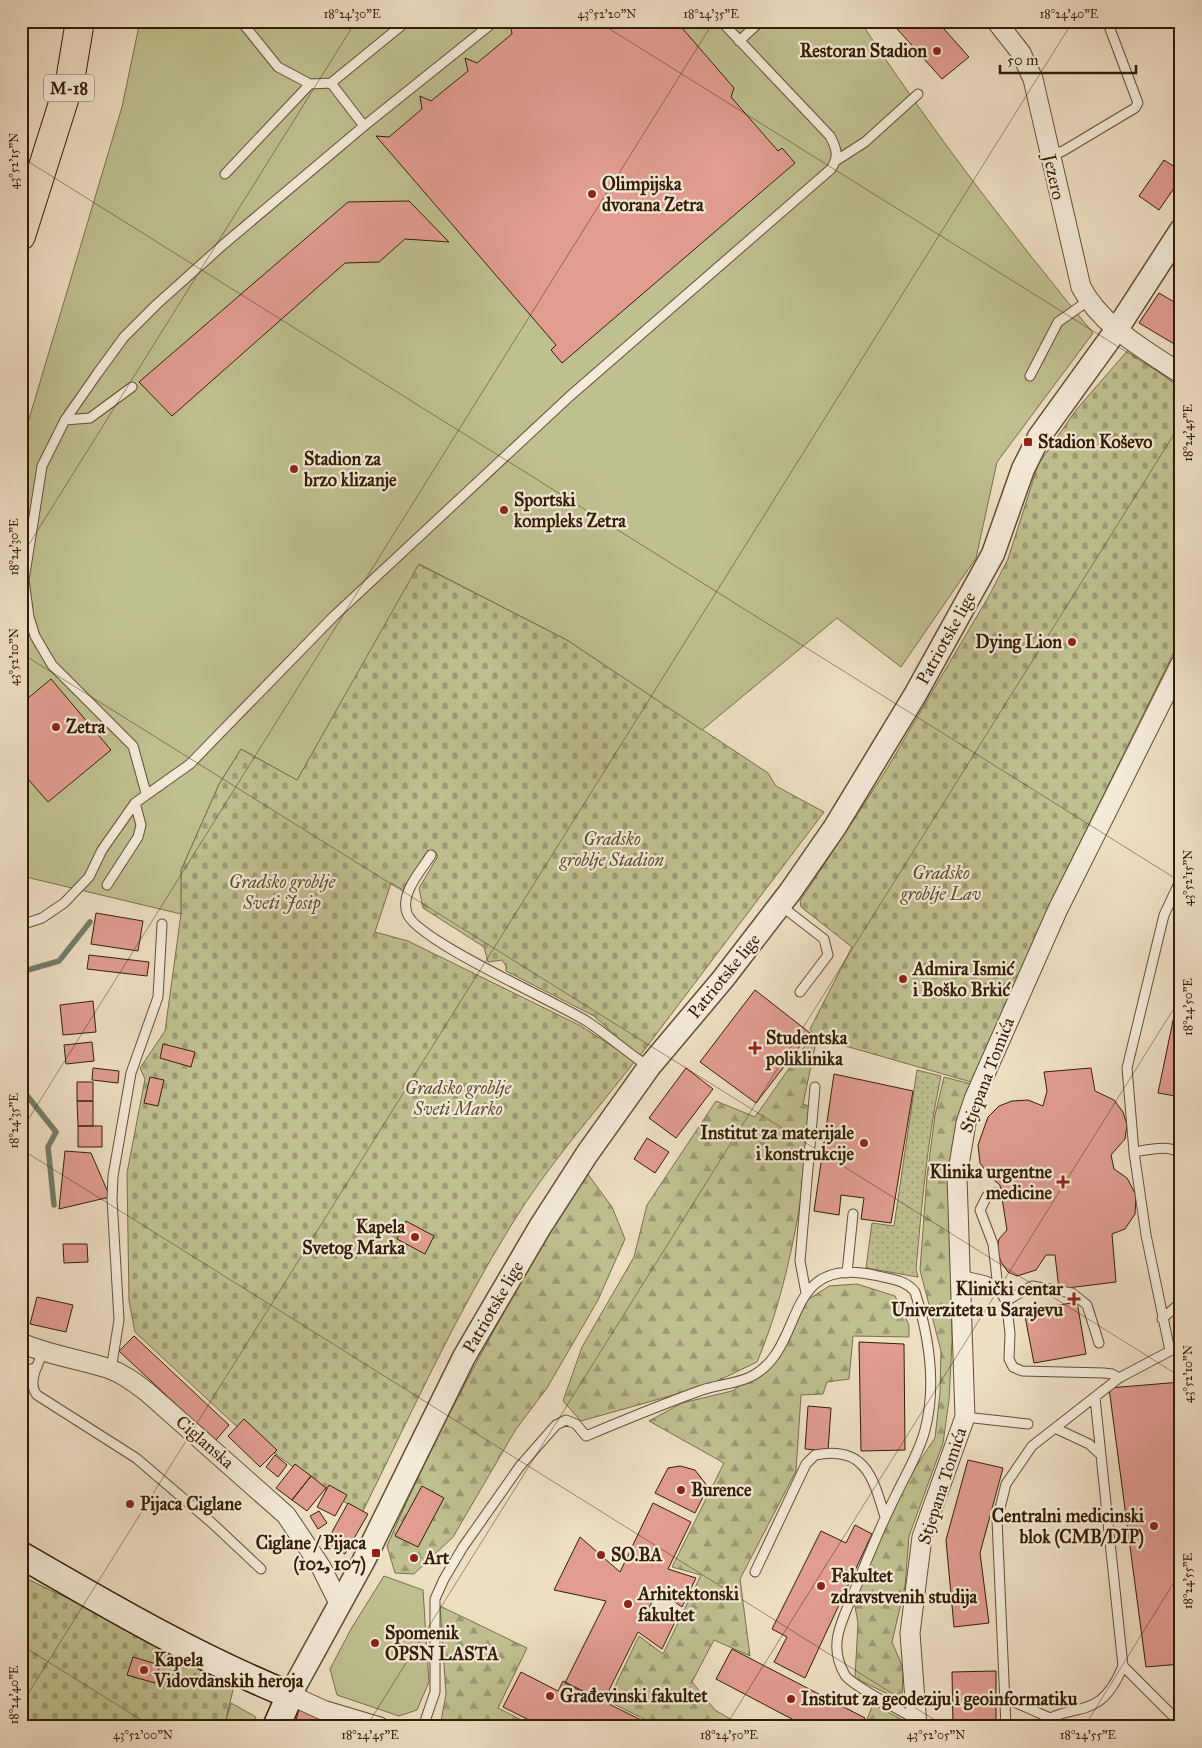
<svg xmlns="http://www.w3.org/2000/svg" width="1202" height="1748" font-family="'IM FELL Great Primer',serif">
	<defs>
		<pattern id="grass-dots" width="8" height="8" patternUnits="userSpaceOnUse" patternTransform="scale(1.25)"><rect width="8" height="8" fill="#bfc090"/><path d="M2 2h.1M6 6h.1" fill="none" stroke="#9c9b74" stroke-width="1.8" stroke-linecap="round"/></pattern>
		<pattern id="forest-firs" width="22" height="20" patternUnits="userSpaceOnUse" patternTransform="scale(1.25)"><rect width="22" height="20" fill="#bfc090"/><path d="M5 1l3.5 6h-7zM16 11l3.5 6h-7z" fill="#9c9b74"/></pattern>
		<pattern id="cemetery-stones" width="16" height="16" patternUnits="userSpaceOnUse" patternTransform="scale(1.25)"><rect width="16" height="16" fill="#bfc090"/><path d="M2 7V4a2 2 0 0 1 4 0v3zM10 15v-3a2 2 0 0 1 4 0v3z" fill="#9c9b74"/></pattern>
	</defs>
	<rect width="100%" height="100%" fill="#eedfc3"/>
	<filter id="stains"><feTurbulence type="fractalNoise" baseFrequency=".004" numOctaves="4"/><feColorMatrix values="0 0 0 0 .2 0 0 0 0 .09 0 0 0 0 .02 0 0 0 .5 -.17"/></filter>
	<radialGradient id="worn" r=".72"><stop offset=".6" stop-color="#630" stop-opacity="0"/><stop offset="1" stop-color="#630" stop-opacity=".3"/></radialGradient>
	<path fill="url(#grass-dots)" stroke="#7a6e4b" d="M917,1070l24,6c-14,64 -19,128 -25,193l2,8 -52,-9 6,-45 22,3z"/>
	<path fill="url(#forest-firs)" stroke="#7a6e4b" d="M809,1040l7,2 -13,62 12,4c-13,86 -24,174 -58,254l-48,23 -128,36 -18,-20 19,-54 52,-90 13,-52 69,-104 39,16z
		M944,1077l27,7 -20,189 1,69 -3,58 -6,43 -34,93 -4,50 -13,56 11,26 -1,33 -47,-23 3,-55 -4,-22 24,-58 35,-72 22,-33 5,-45 1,-42 -21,-81 7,-94 8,-61z
		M587,1173l25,34 13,32 -27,61 -51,88 -31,41 -63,108 -39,37 -19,-1 -8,-27c56,-129 125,-253 200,-373z
		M857,1284l38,12 14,29v12l-56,-1 -4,43 -22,3 -4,12 -22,1 -5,76 -56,108 10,77 -36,-16 -22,42 23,28 29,17h-84l-52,-26 31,-65 24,18 38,-79 -29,-8 52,-104 -75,-42 33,-18 50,-12 34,-22 23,-28 17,-40 23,-15z
		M440,1606l87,42 -29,60 37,19h-95l6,-33z
		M873,1704l35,19 1,4h-45z"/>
	<path fill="url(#cemetery-stones)" stroke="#7a6e4b" d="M1129,349l52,40v249l-125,253 -85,191 -157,-45 -4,-8 42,-82 -51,-40 -1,-6 85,-129 105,-178 18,-35 30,-94 38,-55z
		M418,564l149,76 201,133 8,13 48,26 -185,245 -45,-41 -88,-45v-5l-4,-6 -14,2 -4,-15 -61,-39 -4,-20 19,-32 -10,-6 -25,40 -12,-7 -16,49 33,9 173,85 54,35c-41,53 -88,105 -123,163 -57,92 -102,192 -150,289l-44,-28 -84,-61 -99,-92 -6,-31 -2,-128 18,-94 -5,-11 25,-37 16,-117v-44l38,-86 22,-35 56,31z
		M21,1576l117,56 51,33 45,21 -10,41h-203z"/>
	<path fill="#bfc090" stroke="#7a6e4b" d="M140,21h720c71,109 151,212 233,312l-96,129 -21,96 -75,109 -64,-49 -135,112 -135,-90 -148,-76 -122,216 -56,-31 -22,35 -38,86v44l-151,-36 -9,-7v-425l101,-339z
		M384,1576l39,14 6,92 -12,28 -18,6 -62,-21 -7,-26 21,-40z
		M231,1703l25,14 -3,10h-29z"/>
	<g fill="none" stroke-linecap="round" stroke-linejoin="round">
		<path stroke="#727d6a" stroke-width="5.5" d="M21,972l38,-11 31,-39
			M21,1088l35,44 -8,15 6,58"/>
	</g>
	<path fill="#e19d90" stroke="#341d06" d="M527,21h149l58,67 -3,9 47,54 4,-3 13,15 -233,200 -11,-13 5,-5 -180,-209 13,1 33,-28 -2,-13 11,5 37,-30 -3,-13 12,5 35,-29 -2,-12 12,4z
		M890,21h47l32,36 -27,22z
		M1164,160l17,11v7l-22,32 -20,-14z
		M409,201l40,41 -44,-3 -26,23 -34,1 -173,153 -33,-34 209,-180z
		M1159,293l22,13v42l-42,-25z
		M51,679l60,71 -63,52 -27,-31v-67z
		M96,913l47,8 -5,30 -47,-7z
		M89,955l60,7 -2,14 -60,-7z
		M1181,982v115l-23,-4z
		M755,990l55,43 -54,70 -56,-41z
		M93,1001l3,31 -33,3 -3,-30z
		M92,1042l2,19 -28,3 -2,-19z
		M163,1044l32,8 -4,15 -31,-9z
		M93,1068l26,3 -1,12 -26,-3z
		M686,1068l27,21 -37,49 -27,-20z
		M1091,1068l4,23 19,9 9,12 4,13 -2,14 -14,16 3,14 13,9 9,17 -1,19 -10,15 -13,5 4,48 -57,7 -4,-34h-9l-10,15 -19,6 -9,-4 -7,-10 -4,-11 2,-12 8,-9 -7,-45 -10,-8 -10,-14 -2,-18 10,-28 11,-11 13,-5 16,-1 15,6 4,-15 -3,-19z
		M834,1074l79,17 -22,132 -30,-4 3,-21 -23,-3 -2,20 -25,-4z
		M150,1077l14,3 -6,26 -14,-3z
		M77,1082h16v19h-16z
		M77,1101h16v25h-15z
		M78,1126h24v21h-24z
		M647,1138l22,14 -14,21 -21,-14z
		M65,1151l26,2 19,44 -51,12z
		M406,1221l28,15 -9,18 -28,-15z
		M63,1244h24l1,18 -24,1z
		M37,1297l36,8 -7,27 -36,-8z
		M1077,1302l9,52 -52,9 -10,-52z
		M134,1336l95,89 -14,16 -96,-90z
		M859,1342l45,2 1,106 -44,1z
		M1181,1382v282l-35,3 -37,-279z
		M808,1406l23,2 -3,43 -23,-2z
		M244,1419l33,31 -17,17 -32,-31z
		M275,1455l12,10 -9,12 -12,-10z
		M968,1460l35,8 -23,85 9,70 -35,4 -8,-87z
		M295,1464l16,12 -19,24 -16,-12z
		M680,1466l15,4 13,17 -13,26 -40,-20 13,-25z
		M311,1476l15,12 -19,23 -15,-11z
		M329,1485l18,10 -12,21 -18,-9z
		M422,1486l22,12 -26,49 -23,-11z
		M348,1503l20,11 -23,40 -19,-11z
		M653,1503l38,19 -23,47 28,9 -14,29 -24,-17 -11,22 29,8 -14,29 -24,-17 -35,70 -38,-19 41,-82 -52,-11 26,-53 40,35z
		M319,1511l8,12 -9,6 -8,-13z
		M855,1525l17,9 -67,144 -31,-16 13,-25 -15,-8 49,-98 25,12z
		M732,1649l133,69 -4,9h-54l-91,-48z
		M133,1657l27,8 -5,18 -28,-8z
		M996,1671v56h-43l-1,-55z
		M521,1672l37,19 5,-10 92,46h-112l-40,-20z
		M299,1708l53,19 -57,-2z"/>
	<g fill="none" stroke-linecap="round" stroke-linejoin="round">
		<g stroke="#624e35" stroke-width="11">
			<path id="service" d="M241,21l37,46 32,17 21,-1
				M739,41l22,-20
				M364,126l-33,-43 76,-62
				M1050,156l13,-5 72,-43 3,-5 -31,-82
				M837,160l28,-18 53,-48
				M225,174l85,-90
				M1030,376l28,-54 30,-21
				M65,420l25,-2 42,-31
				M146,793l-13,-47 -81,-81 -17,-29 -6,-19 -5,-37 18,-114 23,-46 32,-46 27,-37 32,-32 68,-61 140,-118 131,-105
				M431,855c-10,16 -31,38 -24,58 8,27 150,89 181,109 21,14 40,31 61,45
				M107,885l31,-48 3,-12 -6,-22
				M780,905l44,34 4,16 -28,37
				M21,925l21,-7 22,-15 25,-26 13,-27 33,-47 55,-39 144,-148 236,-220 261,-227c8,-12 6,-20 -1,-33l-109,-115
				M1134,1152c13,-2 38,-9 47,3
				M847,1273l6,-59
				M960,1275l26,6 12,7 8,13 4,32 -1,26 4,8 9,4 82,2 8,1 7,4
				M998,1288l-5,-44 -13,-34 7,-14 8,-3 7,1
				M806,1293l-6,-32 15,-174
				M1006,1301l26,-15 40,7 15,12 12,38
				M1162,1319l19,-17
				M1170,1351l-24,-116 -12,-83 -7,-84 37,-153 17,-36
				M43,1352c-5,12 -16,31 -6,43l99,63 76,65 49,46
				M111,1370l8,-50 -7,-121 1,-23 18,-103 27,-76 4,-73
				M21,1373l16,-6
				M965,1417l63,7
				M1057,1429l32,15 12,11
				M755,1572l51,-108 9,-9c50,-10 58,22 70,62
				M1123,1666l58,58
				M1005,1698l43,19
				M423,1727l12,-35v-93l9,-20 19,-32 57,-81 36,-41 10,-5 10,4 10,12c38,-16 77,-32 116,-46 15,-5 33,-6 48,-13 58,-28 29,-122 124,-102 15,4 31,4 41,17 14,44 22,92 10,138 -6,23 -19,44 -29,65 -16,32 -29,64 -42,97 -6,14 -13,29 -16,43 -3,14 0,28 7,40 6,10 57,36 70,44
				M1006,1727l-9,-207 9,-36 26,-38 87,-68 51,-27 11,-8
				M1036,1727c37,-29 62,-1 87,-61l-28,-268"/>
		</g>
		<g stroke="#624e35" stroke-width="21">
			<path id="minor" d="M996,21l25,32 12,26 48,208c21,40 64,62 100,87
				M21,1343c28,12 57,16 86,25 15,5 27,14 40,24l139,123 35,52 18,36
				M290,1695l33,15 57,17
				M917,1727l-7,-94 12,-96 43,-120 -8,-240 9,-54 8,-24 84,-190 123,-246"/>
		</g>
		<g stroke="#624e35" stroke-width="25">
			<path id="tertiary" d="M290,1695l74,-135 100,-203 76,-130 47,-73 62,-87 74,-88 67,-87 45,-65 80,-132 78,-141 30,-85 16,-32 78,-108 64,-99"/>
		</g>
		<g stroke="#341d06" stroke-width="29">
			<path id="secondary" d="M21,1555c88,51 175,102 269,140l-14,32"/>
		</g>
		<g stroke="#341d06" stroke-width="30">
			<path id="primary" d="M21,236l49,-155 10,-60"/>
		</g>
		<use href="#service" stroke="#f4ead8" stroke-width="9"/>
		<use href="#minor" stroke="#f4ead8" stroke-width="19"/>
		<use href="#tertiary" stroke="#f4ead8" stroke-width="22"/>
		<use href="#secondary" stroke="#f4ead8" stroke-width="26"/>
		<use href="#primary" stroke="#eedfc3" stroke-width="28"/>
	</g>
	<path fill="none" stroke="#341d06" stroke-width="1" stroke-opacity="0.45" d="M597,21l584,365M21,157l1160,725M21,557l335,-536M21,653l1160,724M21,1131l693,-1110M21,1149l925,578M21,1645l132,82M21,1705l1052,-1684M366,1727l815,-1304M725,1727l456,-730M1084,1727l97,-156"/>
	<g fill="#8f2418" stroke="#f4ead8" stroke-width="2">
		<circle cx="937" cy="51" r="5"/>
		<circle cx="592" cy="194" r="5"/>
		<rect x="1023" y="437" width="10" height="10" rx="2.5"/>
		<circle cx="294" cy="469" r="5"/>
		<circle cx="504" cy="510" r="5"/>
		<circle cx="1072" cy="642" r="5"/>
		<circle cx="56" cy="727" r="5"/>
		<circle cx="903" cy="979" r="5"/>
		<path d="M752.5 1040.5h5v5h5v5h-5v5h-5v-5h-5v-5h5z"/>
		<circle cx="864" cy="1143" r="5"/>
		<path d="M1060.5 1174.5h5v5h5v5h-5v5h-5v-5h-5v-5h5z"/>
		<circle cx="415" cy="1237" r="5"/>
		<path d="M1071.5 1291.5h5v5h5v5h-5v5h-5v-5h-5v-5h5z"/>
		<circle cx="681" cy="1490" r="5"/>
		<circle cx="130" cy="1504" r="5"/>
		<circle cx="1154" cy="1526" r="5"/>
		<rect x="371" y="1548" width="10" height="10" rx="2.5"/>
		<circle cx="601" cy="1555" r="5"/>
		<circle cx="414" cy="1558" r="5"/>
		<circle cx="821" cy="1586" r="5"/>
		<circle cx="628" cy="1604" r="5"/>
		<circle cx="375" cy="1643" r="5"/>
		<circle cx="144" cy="1670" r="5"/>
		<circle cx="550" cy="1696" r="5"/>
		<circle cx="791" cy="1699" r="5"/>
	</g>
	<g text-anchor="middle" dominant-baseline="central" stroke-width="4.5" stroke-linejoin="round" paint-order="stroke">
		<rect fill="#f4ead8" stroke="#6e5a45" stroke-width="1" x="44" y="74.5" width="50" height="27" rx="4"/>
		<g font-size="16" font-weight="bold" fill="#341d06">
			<text x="69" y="88">M-18</text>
		</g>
		<g font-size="18" font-weight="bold" fill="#341d06" stroke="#f4ead8" text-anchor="start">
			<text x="927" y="51" text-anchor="end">Restoran Stadion</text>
			<text x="602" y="184">Olimpijska<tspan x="602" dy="21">dvorana Zetra</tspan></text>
			<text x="1038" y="442">Stadion Koševo</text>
			<text x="304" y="459">Stadion za<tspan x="304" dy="21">brzo klizanje</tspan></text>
			<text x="514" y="500">Sportski<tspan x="514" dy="21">kompleks Zetra</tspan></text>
			<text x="1062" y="642" text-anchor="end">Dying Lion</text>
			<text x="66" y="727">Zetra</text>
			<text x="913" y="969">Admira Ismić<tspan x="913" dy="21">i Boško Brkić</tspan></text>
			<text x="766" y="1038">Studentska<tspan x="766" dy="21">poliklinika</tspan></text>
			<text x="854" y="1133" text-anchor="end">Institut za materijale<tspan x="854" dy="21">i konstrukcije</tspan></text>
			<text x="1052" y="1172" text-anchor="end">Klinika urgentne<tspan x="1052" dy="21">medicine</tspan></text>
			<text x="405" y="1227" text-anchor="end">Kapela<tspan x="405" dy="21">Svetog Marka</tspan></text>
			<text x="1063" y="1289" text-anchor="end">Klinički centar<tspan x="1063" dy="21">Univerziteta u Sarajevu</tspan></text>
			<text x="691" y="1490">Burence</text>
			<text x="140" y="1504">Pijaca Ciglane</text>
			<text x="1144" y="1516" text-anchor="end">Centralni medicinski<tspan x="1144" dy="21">blok (CMB/DIP)</tspan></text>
			<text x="366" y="1543" text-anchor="end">Ciglane / Pijaca<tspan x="366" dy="21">(102, 107)</tspan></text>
			<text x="611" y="1555">SO.BA</text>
			<text x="424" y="1558">Art</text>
			<text x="831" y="1576">Fakultet<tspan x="831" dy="21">zdravstvenih studija</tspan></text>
			<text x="638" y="1594">Arhitektonski<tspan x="638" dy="21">fakultet</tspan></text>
			<text x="385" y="1633">Spomenik<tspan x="385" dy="21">OPSN LASTA</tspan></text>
			<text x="154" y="1660">Kapela<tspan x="154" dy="21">Vidovdanskih heroja</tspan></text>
			<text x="560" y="1696">Građevinski fakultet</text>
			<text x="801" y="1699">Institut za geodeziju i geoinformatiku</text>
		</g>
		<g font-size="18" fill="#341d06" stroke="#f4ead8">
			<text transform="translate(1054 177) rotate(78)">Jezero</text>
			<text transform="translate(946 638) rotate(-61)">Patriotske lige</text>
			<text transform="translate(724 976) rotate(-51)">Patriotske lige</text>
			<text transform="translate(987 1075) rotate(-69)">Stjepana Tomića</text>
			<text transform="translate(493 1307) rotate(-60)">Patriotske lige</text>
			<text transform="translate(205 1442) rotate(41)">Ciglanska</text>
			<text transform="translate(942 1486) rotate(-72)">Stjepana Tomića</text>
		</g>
		<g font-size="18" font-style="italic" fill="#5e4e2f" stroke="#f4ead8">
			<text x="612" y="839">Gradsko<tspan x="612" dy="21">groblje Stadion</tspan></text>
			<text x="941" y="873">Gradsko<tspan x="941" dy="21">groblje Lav</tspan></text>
			<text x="282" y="882">Gradsko groblje<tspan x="282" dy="21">Sveti Josip</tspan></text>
			<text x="458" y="1088">Gradsko groblje<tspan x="458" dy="21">Sveti Marko</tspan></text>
		</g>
	</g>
	<rect width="1202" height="1748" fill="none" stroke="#eedfc3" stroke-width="55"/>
	<path d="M1000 65v8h136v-8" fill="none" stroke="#341d06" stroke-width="2.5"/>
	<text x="1007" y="65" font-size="15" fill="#341d06" stroke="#f4ead8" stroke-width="4" paint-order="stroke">50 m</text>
	<rect x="28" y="28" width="1146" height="1692" fill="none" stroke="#341d06" stroke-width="2"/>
	<g font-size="12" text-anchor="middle" fill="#341d06">
		<text x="352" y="18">18°24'30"E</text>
		<text x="607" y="18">43°52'20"N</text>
		<text x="711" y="18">18°24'35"E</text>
		<text x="1069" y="18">18°24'40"E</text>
		<text transform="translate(14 161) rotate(-90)" y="4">43°52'15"N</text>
		<text transform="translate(1188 433) rotate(-90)" y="4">18°24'45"E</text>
		<text transform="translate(14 547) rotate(-90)" y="4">18°24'30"E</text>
		<text transform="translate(14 657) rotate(-90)" y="4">43°52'10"N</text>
		<text transform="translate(1188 878) rotate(-90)" y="4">43°52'15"N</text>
		<text transform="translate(1188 1007) rotate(-90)" y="4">18°24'50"E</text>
		<text transform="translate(14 1121) rotate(-90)" y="4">18°24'35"E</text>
		<text transform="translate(1188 1374) rotate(-90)" y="4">43°52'10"N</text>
		<text transform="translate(1188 1581) rotate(-90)" y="4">18°24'55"E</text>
		<text transform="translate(14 1695) rotate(-90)" y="4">18°24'40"E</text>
		<text x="143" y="1739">43°52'00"N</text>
		<text x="370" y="1739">18°24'45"E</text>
		<text x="729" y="1739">18°24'50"E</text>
		<text x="936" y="1739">43°52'05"N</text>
		<text x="1088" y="1739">18°24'55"E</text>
	</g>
	<rect width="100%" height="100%" filter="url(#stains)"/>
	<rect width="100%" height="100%" fill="url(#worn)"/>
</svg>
